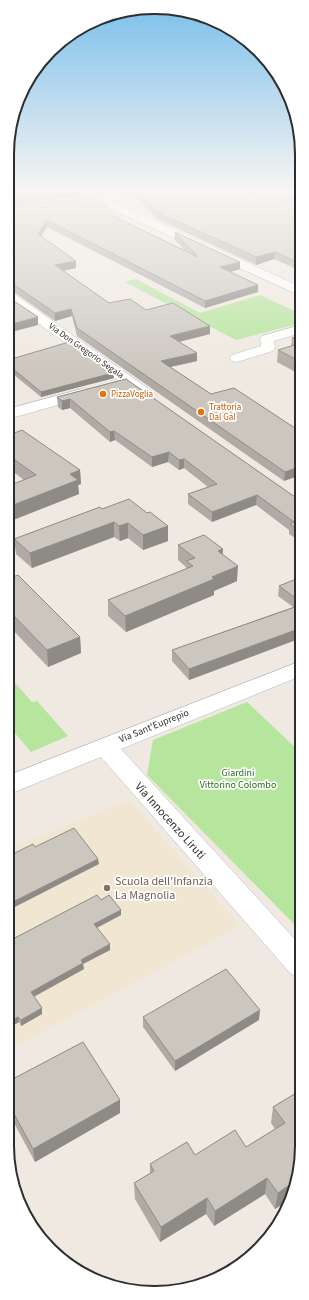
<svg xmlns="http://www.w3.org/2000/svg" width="309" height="1300" font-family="'Source Sans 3',sans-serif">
	<rect width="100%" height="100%" fill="#efe9e1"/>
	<path fill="#f0e6d1" d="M129,800l111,126 -233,125v-201z"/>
	<path fill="#b6e59e" d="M136,279l64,34 60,-18 41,19v9l-65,17 -111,-58z
		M8,675l24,27 5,-1 31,35 -37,16 -23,-27z
		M247,702l54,51v178l-154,-156 6,-35z"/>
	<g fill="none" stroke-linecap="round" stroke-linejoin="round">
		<g stroke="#b4b7c1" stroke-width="1">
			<path id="street" d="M8,292l5,1 140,99 3,3 -3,3h-10l-135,-96z
				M301,325v8l-27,8 1,7 -2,3 -36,11 -5,-1 -2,-3 2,-3 29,-9 -1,-7 2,-3z
				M85,388l5,2 3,3 -3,3 -82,23v-10z
				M301,661v15l-180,73 180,197v32l-10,-4 -190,-217 -94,38v-19z"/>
		</g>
		<g stroke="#b4b7c1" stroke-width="1">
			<path id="secondary" d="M74,192h15l8,4 20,-4h29l-5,3 -32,5 192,87v9z"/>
		</g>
		<use href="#street" fill="#fff" fill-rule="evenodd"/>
		<use href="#secondary" fill="#fff" fill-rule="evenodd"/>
	</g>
	<path fill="#afaba4" d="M136,192h114l11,4 40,11v61l-4,1 -23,-10 -18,6 -99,-46 -21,-22z
		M281,192h20v13l-20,-7z
		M8,208l107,9 71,34 -12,-12 1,-7 65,30v7l-10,3 28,13v7l-53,16 -158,-81 -6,10 35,31 -13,3 46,32 37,7 64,24 -31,8 18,11v8l-27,6 41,27 90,38 -17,49 -207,-145 -5,-20 -17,5 -41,-29 -6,-1z
		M301,335v40l-24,-13 1,-12 13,-4 1,-8z
		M8,360l105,13 1,5 -73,19 -33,-27z
		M126,379l169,118 6,2v43l-12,-8v-4l-33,-25 -44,17 -24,-18v-10l20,-7 -24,-19 -5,2 -11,-8 -16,5 -37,-27 -5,2 -40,-34 -8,2 -4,-3 -1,-10z
		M8,431l72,39 1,14 -3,1 1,9 -71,28v-36l16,-6 -16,-12z
		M102,509l45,4 21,13v15l-25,9 -15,-12 -8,3 -6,-4 -82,31 -16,-14 -2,-15z
		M178,545l45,4 -1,5 15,27 -23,10v4l-88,37 -18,-16v-16l78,-31v-2l-8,-7z
		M301,577v61l-112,42 -17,-19v-11l121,-43 -15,-11 1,-10z
		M8,579l72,58 1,16 -33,14 -40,-42z
		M101,900l20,10v5l-24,13 13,22 -27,14 1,5 -50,28 8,11v6l-21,12 -2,-4 -12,7z
		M143,1017l116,3 -84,51 -32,-44z
		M7,1082l113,18v13l-85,49 -28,-52z
		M301,1090v75l-12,35 -14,9 -10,-15 -51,32 -8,-12 -46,28 -25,-43 -1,-16 16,-9v-10l45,-9 51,-8 29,-18 -4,-6 2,-16z"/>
	<path fill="#8e8b86" d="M48,192h30l1,5 -38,3 -33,6v-6l32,-7z
		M47,220v7l-9,14v-7z
		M275,252l-1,7 -18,6v-8z
		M76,261v7l-20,4 -1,-7z
		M301,261v7l-4,1v-7z
		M240,262v7l-20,6v-8z
		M258,285v7l-53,16v-7z
		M71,309l1,7 -17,5v-8z
		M38,317v8l-30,8v-8z
		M210,326v8l-40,10v-8z
		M197,353v8l-36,8v-8z
		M113,373l1,5 -73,19v-5z
		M70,399v9l-8,2v-9z
		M114,431l1,9 -5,2v-10z
		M169,452l-1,10 -16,5v-10z
		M184,459v9l-5,2v-10z
		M301,466v9l-17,6 1,-9z
		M80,470l1,14 -3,1 1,9 -71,28v-15l62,-33z
		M257,495l-1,10 -44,17v-10z
		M114,522v15l-82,31 -2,-15z
		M128,523v15l-8,3 -1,-15z
		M168,526v15l-25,9v-15z
		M223,549l-1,15 -4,-13z
		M238,566l-1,15 -23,10v4l-88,37 -1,-16 87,-39z
		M301,628v10l-112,42v-11z
		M80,637l1,16 -33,14 -1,-17z
		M98,859l1,5 -92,47v-6z
		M121,910v5l-27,14v-5z
		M110,944v6l-27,14 1,5 -53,29v-6l50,-32z
		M42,1008v6l-21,12v-6z
		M260,1010l-1,10 -84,51v-10z
		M18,1017l1,5 -12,7v-6z
		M120,1100v13l-85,49 -2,-13z
		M267,1178l-2,16 -51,32 1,-15z
		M295,1181l-6,19 -14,9 3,-16z
		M207,1198l-1,16 -46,28 1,-15z"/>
	<path fill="#cbc7bf" stroke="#8e8b86" d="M8,192h40l-8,1 -32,7z
		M138,192h112l11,4 5,-1 35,12v54l-4,1 -22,-10 -19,5 -99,-45z
		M286,192h15v5z
		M95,197l6,3 14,17 83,40 -23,-25 65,30 -20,5 38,18 -53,16 -158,-81 -9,14 38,27 -21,4 54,38 21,-4 16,11 27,-7 37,23 -40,10 27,17 -36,8 50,33 23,-6 67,44v34l-16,6 -208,-144 -6,-19 -16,4 -42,-29 -5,-1v-75l33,-6 28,-1z
		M8,297l30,20 -30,8z
		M301,335v7l-9,-4z
		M69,342l44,31 -72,19 -33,-27v-5z
		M301,343v19l-23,-12z
		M126,379l169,118 6,2v33l-11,-8 4,-2 -37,-27 -45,17 -24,-18 29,-10 -33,-25 -5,1 -10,-8 -17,5 -38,-26 -4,1 -40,-33 -8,2 -5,-4z
		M22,430l58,40 -10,4 8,6 -70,27v-21l28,-11 -28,-20v-24l4,3z
		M129,499l18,14 3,-1 18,14 -25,9 -15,-12 -9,3 -5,-4 -84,31 -16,-14 86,-32 2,2z
		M204,535l19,14 -5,2 20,15 -26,11 2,2 -89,37 -17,-16 85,-34 -7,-5 9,-3 -17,-13z
		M18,575l62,62 -33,13 -39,-40v-31z
		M301,577v25l-22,-16z
		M301,605v23l-112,41 -17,-19z
		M74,828l24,31 -91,46v-48l26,-13 2,3z
		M97,895l4,5 8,-5 12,15 -27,14 16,20 -29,16 2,3 -52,29 11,16 -21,12 -3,-3 -11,6v-81z
		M226,969l34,41 -85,51 -32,-44z
		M83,1042l37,58 -87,49 -26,-48v-19z
		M301,1090v75l-6,16 -17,12 -11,-15 -52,33 -8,-13 -46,29 -27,-44 20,-12 -4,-7 37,-22 8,13 40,-25 11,17 39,-24 -12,-16z"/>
	<linearGradient id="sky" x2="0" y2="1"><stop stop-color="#7abfeb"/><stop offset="0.51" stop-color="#f8f5f2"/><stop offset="1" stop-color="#f8f5f2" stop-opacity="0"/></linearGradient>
	<rect width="309" height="374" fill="url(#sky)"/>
	<g fill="#e8710a" stroke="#fff" stroke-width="1.5">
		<circle cx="103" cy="394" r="4"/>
		<circle cx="201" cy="412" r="4"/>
	</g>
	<circle fill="#8d6e63" stroke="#fff" stroke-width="1.5" cx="107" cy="888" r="4"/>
	<g text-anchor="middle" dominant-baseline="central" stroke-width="3.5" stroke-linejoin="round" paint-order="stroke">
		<g font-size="9" fill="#2e2e2e" stroke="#fff">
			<text transform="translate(86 351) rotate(35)">Via Don Gregorio Segala</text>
		</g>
		<g font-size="9" fill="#c56008" stroke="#fff" text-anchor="start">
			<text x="111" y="394">PizzaVoglia</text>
			<text x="209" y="407">Trattoria<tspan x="209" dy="10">Dal Gal</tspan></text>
		</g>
		<g font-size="10" fill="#2e2e2e" stroke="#fff">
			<text transform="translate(154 726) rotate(-22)">Via Sant'Euprepio</text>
		</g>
		<g font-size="10" fill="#2c6e1b" stroke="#fff">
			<text x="238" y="773">Giardini<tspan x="238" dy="12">Vittorino Colombo</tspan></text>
		</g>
		<g font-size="12" fill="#2e2e2e" stroke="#fff">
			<text transform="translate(170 821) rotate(48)">Via Innocenzo Liruti</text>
		</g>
		<g font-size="12" fill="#785e54" stroke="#fff" text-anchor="start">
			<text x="115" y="881">Scuola dell'Infanzia<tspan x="115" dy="14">La Magnolia</tspan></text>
		</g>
	</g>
	<path d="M0 0H309V1300H0ZM154 14H155A140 140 0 0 1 295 154V1146A140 140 0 0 1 155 1286H154A140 140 0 0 1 14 1146V154A140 140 0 0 1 154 14Z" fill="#fff" fill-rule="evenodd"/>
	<path fill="none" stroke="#2e2e2e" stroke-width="2" d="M154 14H155A140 140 0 0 1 295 154V1146A140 140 0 0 1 155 1286H154A140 140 0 0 1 14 1146V154A140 140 0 0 1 154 14Z"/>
</svg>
